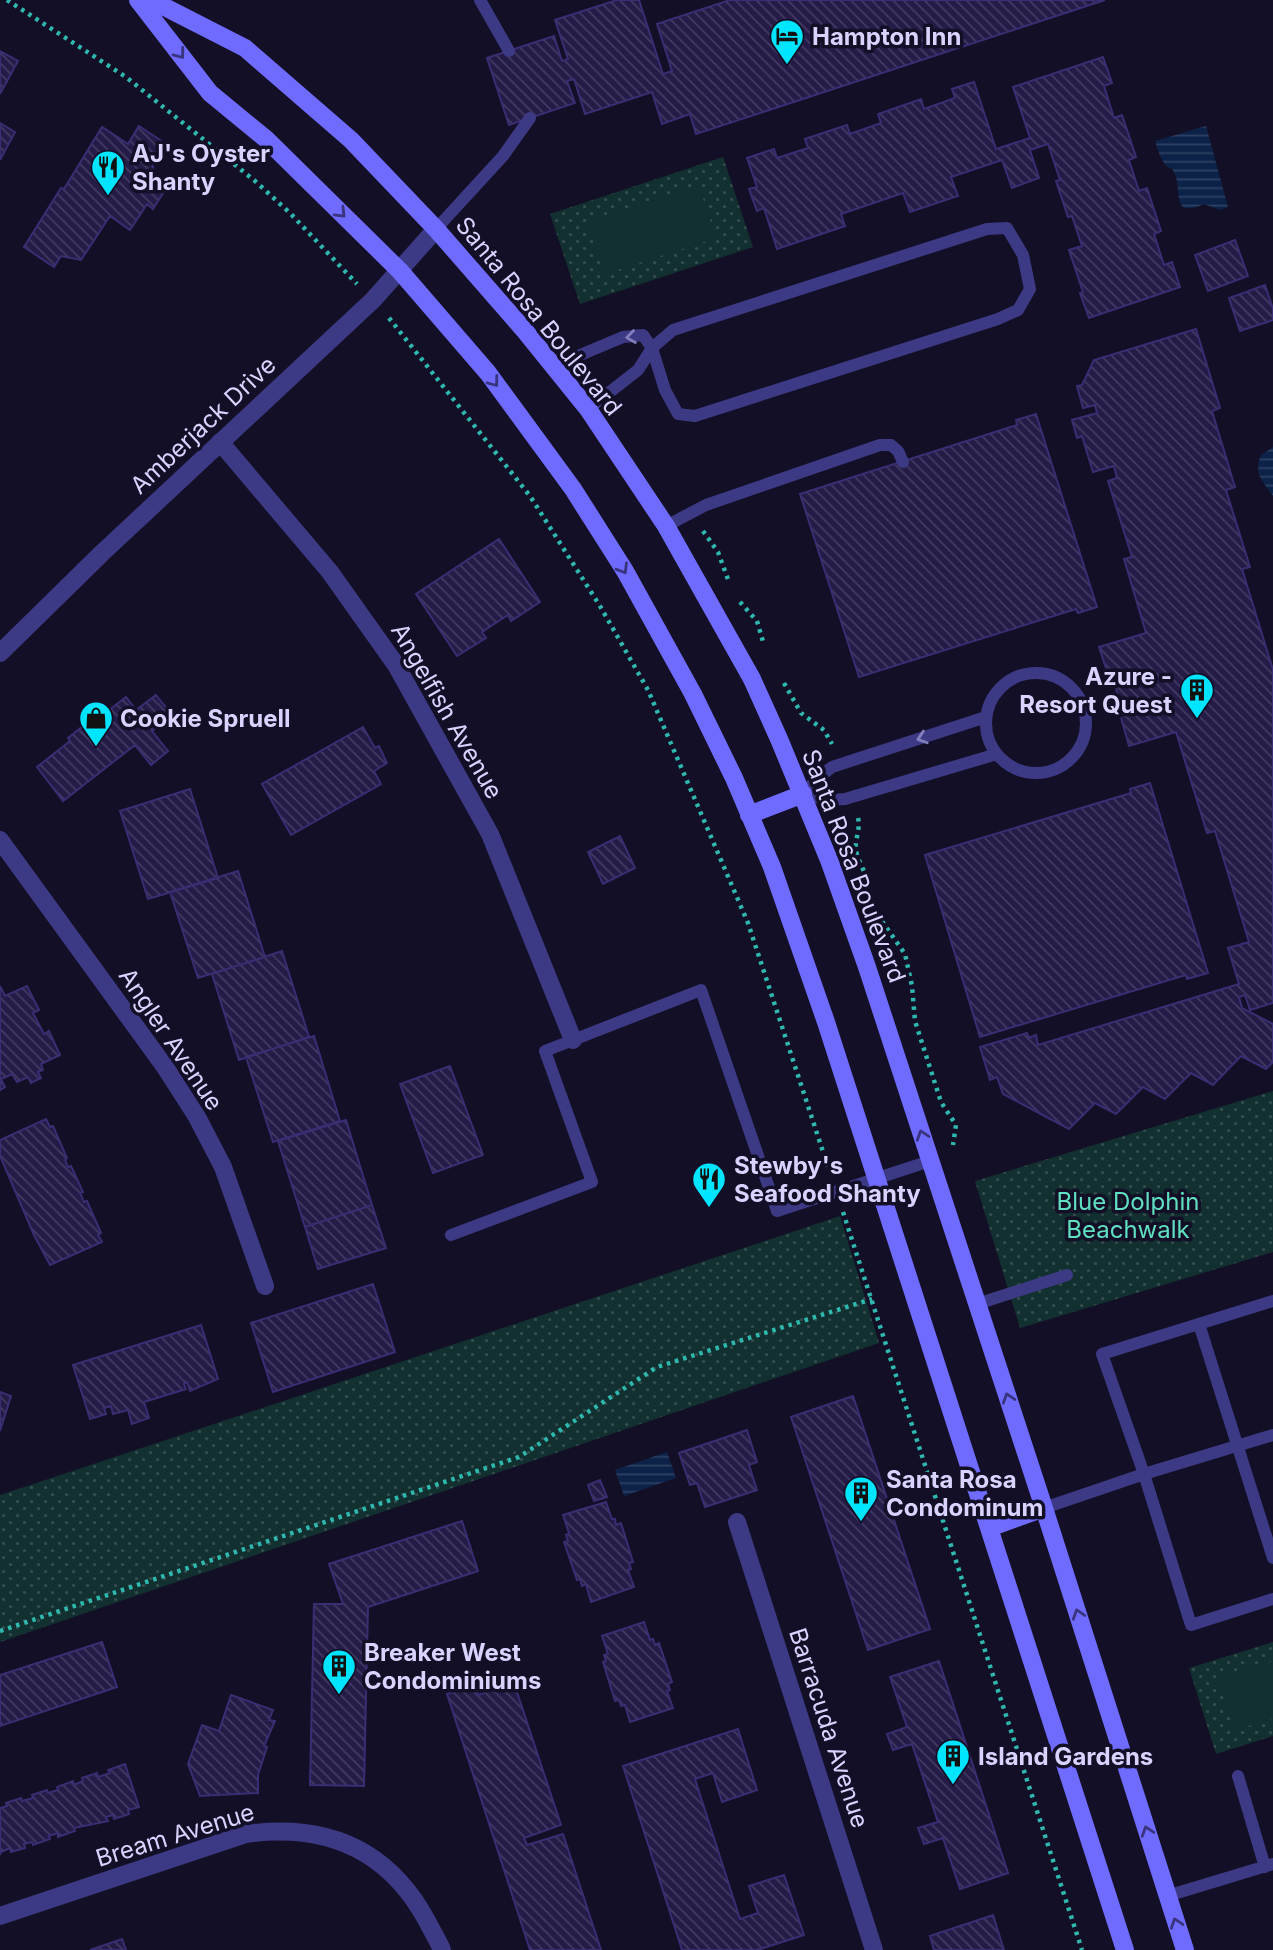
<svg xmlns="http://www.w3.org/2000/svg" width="1273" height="1950" font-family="Inter,sans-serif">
	<defs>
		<pattern id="grass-dots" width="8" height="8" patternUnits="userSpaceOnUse" patternTransform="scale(1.75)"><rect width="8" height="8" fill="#12302f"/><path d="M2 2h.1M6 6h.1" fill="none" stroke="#344d4e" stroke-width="1.8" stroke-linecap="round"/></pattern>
		<pattern id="water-rules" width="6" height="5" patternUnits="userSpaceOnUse" patternTransform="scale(1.75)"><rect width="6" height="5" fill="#0c2248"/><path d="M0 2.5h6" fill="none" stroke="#2f4163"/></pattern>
		<pattern id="building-back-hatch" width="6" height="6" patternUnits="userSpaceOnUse" patternTransform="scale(1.75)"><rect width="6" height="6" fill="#241b47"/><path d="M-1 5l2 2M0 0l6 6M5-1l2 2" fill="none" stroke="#433b63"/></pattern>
	</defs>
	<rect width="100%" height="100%" fill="#130f26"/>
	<path fill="url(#grass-dots)" d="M723,157l30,90 -173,57 -30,-90z
		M1273,1091v161l-253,76 -45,-147z
		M840,1216l39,127 -879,299v-147z
		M1273,1642v94l-57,18 -27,-86z"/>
	<path fill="#12302f" d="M699,186l17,52 -111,36 -17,-52z
		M1273,1661v58l-39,11 -16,-52z"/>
	<path fill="url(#water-rules)" d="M1206,126l22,81 -8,3 -16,-6c-33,15 -22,-12 -29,-30 -4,-8 -2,-3 -8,-8 -7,-6 -9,-17 -12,-25z
		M1273,447v49c-10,-15 -20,-21 -12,-41z
		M667,1452l9,26 -52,18 -9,-26z"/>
	<path fill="url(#building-back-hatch)" stroke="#3b2d73" stroke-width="2" d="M617,0h22l24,74 9,-3 -15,-47 73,-24h375l-409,134 -6,-20 -28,10 -10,-32 -67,22 -11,-35 -7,2 8,22 -66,22 -22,-67 67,-22 8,25 6,-2 -13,-39z
		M0,51l18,10 -18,33z
		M1103,57l9,26 -8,3 10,32 8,-3 14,42 -7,3 10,31 8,-3 14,43 -7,3 10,31 8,-3 8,25 -91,31 -9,-25 3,-1 -14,-42 13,-4 -10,-30 -4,1 -12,-36 4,-1 -12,-36 -18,6 9,28 -27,10 -10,-28 -51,17 7,19 -48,16 -7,-19 -62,21 4,12 -68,23 -13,-41 -7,3 -8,-22 8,-2 -10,-29 27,-9 3,9 31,-10 -3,-9 42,-14 3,9 31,-11 -3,-9 43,-15 3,10 31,-11 -3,-9 22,-7 22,67 34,-11 -17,-51z
		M0,123l15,9 -15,28z
		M139,126l24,16 -12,17 5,21 11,7 -14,22 -6,-5 -17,26 -20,-14 -29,44 -20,-4 -7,11 -30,-20 37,-59 3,1 38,-62 26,17z
		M1235,240l13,36 -40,15 -13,-36z
		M1265,285l8,24v11l-33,11 -11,-33z
		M1196,329l24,79 -8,3 23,76 -9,3 24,77 -8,2 31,101v333l-23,7 -5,-15 -6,2 3,11 31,16v38l-7,7 -25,-13 -28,29 -22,-12 -26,26 -22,-12 -27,27 -21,-11 -26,26 -66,-35 -6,-17 -7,3 -10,-33 47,-14 2,5 7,-3 2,10 201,-61 -11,-36 21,-6 -34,-111 -8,2 -31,-101 -47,14 -11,-39 3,-1 -6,-21 -3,1 -13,-39 47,-14 -22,-74 8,-2 -24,-76 9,-3 -3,-12 -21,6 -11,-36 -5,2 -5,-18 25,-7 -2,-8 -12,3 -6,-22 5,-1 12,-25z
		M1036,414l61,193 -19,6 -2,-4 -217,68 -59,-183 217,-69 -1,-5z
		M499,539l41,63 -29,19 -3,-6 -26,17 4,6 -29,18 -41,-62z
		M156,695l16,20 -20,16 16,20 -17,14 -16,-20 -72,56 -26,-34 33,-26 -2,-3 20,-16 2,3 36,-28 10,13z
		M363,727l12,21 4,-2 8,17 -13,8 7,13 -90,51 -29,-51z
		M1150,783l58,190 -21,6 -1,-4 -206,62 -55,-182 206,-62 -1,-4z
		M190,789l28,89 -70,21 -28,-88z
		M620,836l15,32 -32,16 -15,-32z
		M238,871l27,86 -67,21 -28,-86z
		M282,951l27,86 -70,23 -27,-86z
		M0,986l5,10 22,-10 12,24 -6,3 11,21 5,-3 11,24 -19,9 2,6 -5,2 3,6 -10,5 -3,-6 -11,5 -5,-8 -11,5 4,8 -5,3z
		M314,1036l26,85 -67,21 -27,-85z
		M450,1066l33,89 -50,18 -33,-89z
		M46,1119l4,8 3,-1 14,32 -2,2 3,7 3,-1 12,26 -3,1 4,9 3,-1 14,32 -3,2 4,7 -52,23 -16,-30 -34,-79v-16z
		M346,1120l26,85 -67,22 -27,-86z
		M372,1205l14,43 -68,21 -13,-42z
		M373,1284l22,68 -122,40 -22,-69z
		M201,1325l17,54 -28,12 -3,-9 -3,2 2,5 -42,13 5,16 -17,6 -4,-14 -15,4 -2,-8 -7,2 2,6 -16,5 -17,-54z
		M0,1392l11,4 -11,35z
		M853,1396l77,233 -62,21 -77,-233z
		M747,1430l10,32 -8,3 8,25 -52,17 -8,-24 -7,2 -11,-32z
		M600,1480l7,17 -13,4 -6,-16z
		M606,1502l6,17h3l1,6 5,-2 12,39 -4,1 2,6 -3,1 6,17 -43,15 -5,-18 -4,2 -2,-7 -3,1 -13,-38 4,-1 -2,-6 3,-2 -6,-18z
		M462,1521l16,50 -110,36 -4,179 -54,-1 4,-181h29l-14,-40z
		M644,1622l6,18 3,-1 2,6 4,-2 13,39 -4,2 2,6 -3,1 6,17 -43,14 -5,-17 -4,1 -2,-6 -4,1 -12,-39 3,-1 -2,-6 4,-1 -6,-18z
		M102,1642l15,45 -117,39v-51z
		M939,1661l69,212 -48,16 -17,-51 -19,6 -6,-16 20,-6 -26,-78 -19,6 -6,-16 20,-7 -17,-50z
		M514,1683l47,142 -37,13 3,7 36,-11 38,116h-71l-83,-256 28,-9 3,10z
		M231,1695l42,15 -4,10 6,1 -11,25 3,1 -9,28v18l-58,3 -12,-32 14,-39 17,6z
		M738,1729l19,61 -35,12 -9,-29 -18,6 45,140 18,-6 -9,-27 35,-11 20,60 -47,15h-75l-59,-184z
		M125,1764l14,43 -11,3 1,4 -15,5 -1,-4 -7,2 2,4 -34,7 1,3 -17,6v-4l-9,3 1,3 -17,6 -1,-3 -8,2 1,4 -14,4 -1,-4 -9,4 -1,3v-47l7,-2 -1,-3 15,-5 1,3 11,-3 -1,-3 15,-5 1,3 10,-3 -1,-3 16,-6 1,4 9,-4 -1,-3 15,-5 1,4 12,-4 -2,-3z
		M993,1915l11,35h-70l-4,-14z
		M122,1939l4,11h-36z"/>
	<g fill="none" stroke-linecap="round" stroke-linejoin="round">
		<path stroke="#2fb8b0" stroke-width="4.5" stroke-dasharray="3.5 5" stroke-linecap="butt" d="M7,0l119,77 129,104 35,32 67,71
			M389,318l141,178 70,110 48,84 100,233 81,247
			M703,531l15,21 11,30
			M740,602l17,19 7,24
			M784,683l17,30 23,17 8,14
			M858,818c3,12 -4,22 -2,33 4,15 13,26 14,42
			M877,914l28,40 7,32 3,35 26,81 15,23 -3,20
			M843,1212l239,738
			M0,1631l519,-174 138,-90 215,-68"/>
		<path stroke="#3d3a85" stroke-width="12" d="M480,0l29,51
			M1007,228l16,27 7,34 -12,21 -20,9 -303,97 -17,-2 -13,-24 -13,-42 21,-18 314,-101z
			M436,229l67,-73 27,-38
			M554,366l69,-29 20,-2 9,13 -14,22 -50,39
			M666,526l40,-21 174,-60h11l7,6 5,11
			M986 723a50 50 0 1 1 100 0a50 50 0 1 1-100 0Z
			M986,717l-154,50 -14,11 -15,16 26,6 16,-1 152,-45
			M451,1235l141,-53 -47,-131 156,-61 76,221 153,-50
			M977,1304l90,-29
			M1199,1324l74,234
			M1273,1435l-129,39 47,151 82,-26
			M1044,1508l100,-34 -42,-120 171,-53
			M1238,1776l27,91
			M1167,1896l106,-32"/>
		<path stroke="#3d3a85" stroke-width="18" d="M220,442l110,130 66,93 94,169 83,206
			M0,653l102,-100 271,-253 63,-71
			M0,840l165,227 32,50 26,50 42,119
			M737,1522l137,428
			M0,1916l246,-82c80,-11 142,15 181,87 5,10 11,19 15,29"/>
		<path stroke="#6f6bff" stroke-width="18" d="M138,0l72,93 56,46 134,132 88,102 85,116 52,82 68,123 41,84 38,89 54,155 299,928
			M151,0l94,48 106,92 85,89 89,102 63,78 78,117 86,153 27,60 50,121 38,107 177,541 141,442
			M749,815l54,-21
			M989,1528l55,-20"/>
	</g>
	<defs><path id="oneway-chevron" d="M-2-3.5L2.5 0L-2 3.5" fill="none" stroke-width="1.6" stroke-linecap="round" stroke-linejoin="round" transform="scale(1.75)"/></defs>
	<g stroke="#38347d">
		<use href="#oneway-chevron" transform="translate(180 54) rotate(53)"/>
		<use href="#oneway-chevron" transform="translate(341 213) rotate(45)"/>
		<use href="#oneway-chevron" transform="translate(494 382) rotate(53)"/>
		<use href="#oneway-chevron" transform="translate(623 569) rotate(59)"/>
		<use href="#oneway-chevron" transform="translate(922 1135) rotate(-108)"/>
		<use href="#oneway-chevron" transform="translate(1008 1398) rotate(-108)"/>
		<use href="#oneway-chevron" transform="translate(1078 1614) rotate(-108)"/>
		<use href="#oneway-chevron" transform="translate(1147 1831) rotate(-108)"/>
		<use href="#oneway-chevron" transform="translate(1176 1923) rotate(-108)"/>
	</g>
	<g stroke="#837fbc">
		<use href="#oneway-chevron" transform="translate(631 337) rotate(172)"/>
		<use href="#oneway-chevron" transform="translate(922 738) rotate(162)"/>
	</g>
	<defs>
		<g id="hotel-pin" transform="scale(1.75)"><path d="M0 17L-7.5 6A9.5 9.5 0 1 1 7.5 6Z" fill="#00e5ff" stroke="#130f26"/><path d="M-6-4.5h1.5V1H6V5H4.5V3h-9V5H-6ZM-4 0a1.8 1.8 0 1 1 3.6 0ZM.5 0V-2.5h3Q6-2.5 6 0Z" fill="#111"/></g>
		<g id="restaurant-pin" transform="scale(1.75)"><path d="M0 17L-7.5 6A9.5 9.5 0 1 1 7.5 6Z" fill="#00e5ff" stroke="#130f26"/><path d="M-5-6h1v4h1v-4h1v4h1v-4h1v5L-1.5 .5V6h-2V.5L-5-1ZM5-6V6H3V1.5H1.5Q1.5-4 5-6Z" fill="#111"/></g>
		<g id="building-pin" transform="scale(1.75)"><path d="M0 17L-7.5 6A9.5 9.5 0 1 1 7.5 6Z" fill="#00e5ff" stroke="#130f26"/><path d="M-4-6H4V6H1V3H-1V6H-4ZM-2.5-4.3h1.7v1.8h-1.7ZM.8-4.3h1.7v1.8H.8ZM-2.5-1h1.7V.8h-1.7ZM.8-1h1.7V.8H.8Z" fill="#111"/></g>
		<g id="shop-pin" transform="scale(1.75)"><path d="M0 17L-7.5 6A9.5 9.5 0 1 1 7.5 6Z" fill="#00e5ff" stroke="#130f26"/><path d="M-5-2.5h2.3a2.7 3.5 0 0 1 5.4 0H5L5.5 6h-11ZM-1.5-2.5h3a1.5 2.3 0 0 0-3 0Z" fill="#111"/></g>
	</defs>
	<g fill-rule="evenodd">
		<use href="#hotel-pin" x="787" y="36"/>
		<use href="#restaurant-pin" x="108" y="167"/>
		<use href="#building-pin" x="1197" y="690"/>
		<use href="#shop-pin" x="96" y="718"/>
		<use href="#restaurant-pin" x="709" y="1179"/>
		<use href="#building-pin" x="861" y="1493"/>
		<use href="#building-pin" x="339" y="1666"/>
		<use href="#building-pin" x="953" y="1756"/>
	</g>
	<g text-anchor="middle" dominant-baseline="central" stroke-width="7" stroke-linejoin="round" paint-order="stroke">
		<g font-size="24" font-weight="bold" fill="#d9d4ff" stroke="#130f26" text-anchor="start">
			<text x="812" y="36">Hampton Inn</text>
			<text x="132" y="153">AJ's Oyster<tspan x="132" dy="28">Shanty</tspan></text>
			<text x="1172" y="676" text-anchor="end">Azure -<tspan x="1172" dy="28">Resort Quest</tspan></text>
			<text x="120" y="718">Cookie Spruell</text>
			<text x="734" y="1165">Stewby's<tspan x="734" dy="28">Seafood Shanty</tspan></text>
			<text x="886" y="1479">Santa Rosa<tspan x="886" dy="28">Condominum</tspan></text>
			<text x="364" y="1652">Breaker West<tspan x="364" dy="28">Condominiums</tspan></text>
			<text x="978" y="1756">Island Gardens</text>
		</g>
		<g font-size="24" fill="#d9d4ff" stroke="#130f26">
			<text transform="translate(539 316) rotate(51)">Santa Rosa Boulevard</text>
			<text transform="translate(203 425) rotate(-43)">Amberjack Drive</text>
			<text transform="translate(447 711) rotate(60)">Angelfish Avenue</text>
			<text transform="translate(854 866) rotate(69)">Santa Rosa Boulevard</text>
			<text transform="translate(171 1039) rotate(56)">Angler Avenue</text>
			<text transform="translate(829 1728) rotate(72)">Barracuda Avenue</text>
			<text transform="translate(175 1835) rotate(-17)">Bream Avenue</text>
		</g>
		<g font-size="24" fill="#5fe0c0" stroke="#130f26">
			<text x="1128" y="1201">Blue Dolphin<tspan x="1128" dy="28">Beachwalk</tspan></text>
		</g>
	</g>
</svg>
